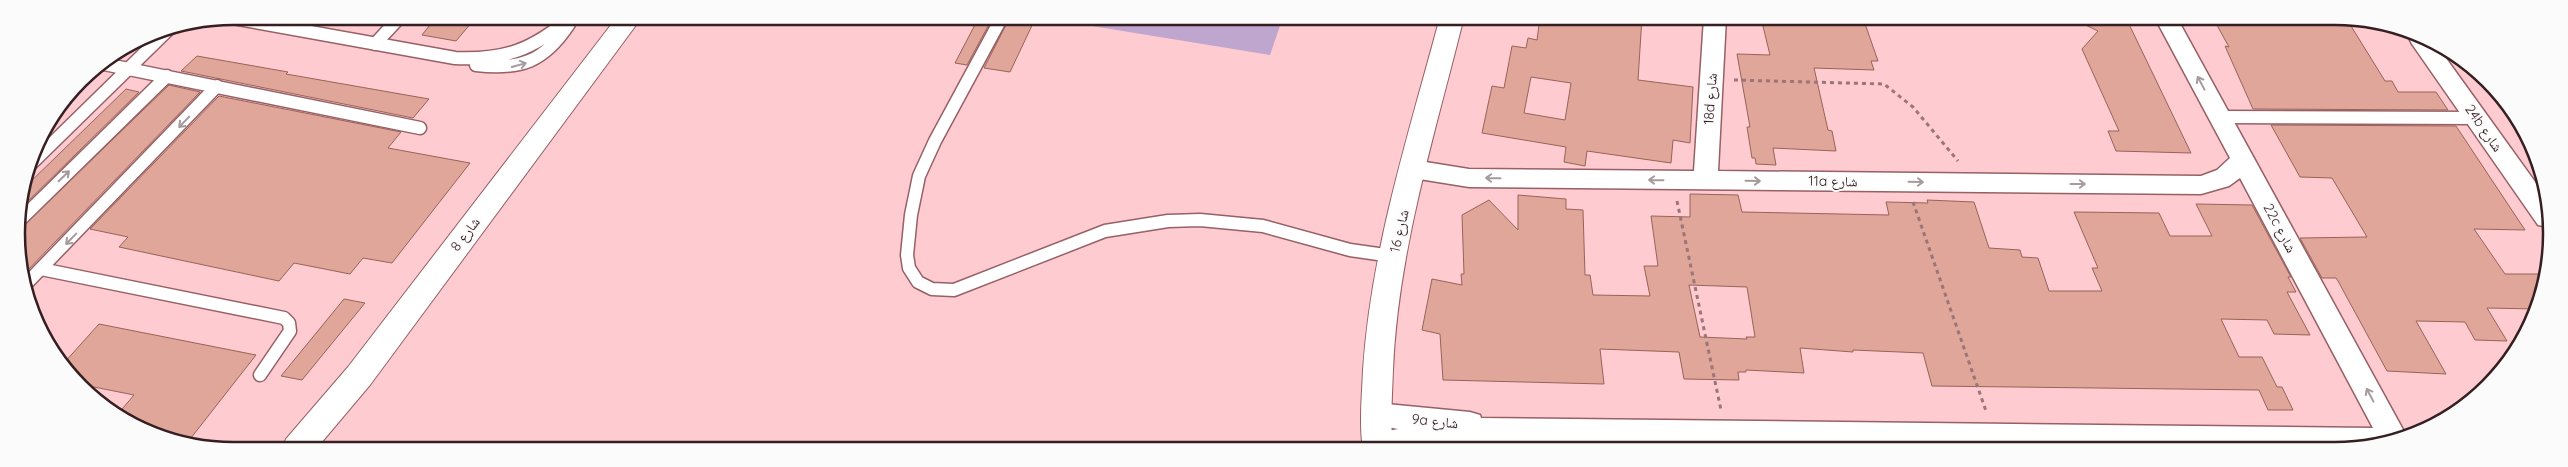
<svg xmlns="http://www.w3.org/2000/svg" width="2568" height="467" font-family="Quicksand,'Noto Naskh Arabic',sans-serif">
	<rect width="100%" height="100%" fill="#fecbd0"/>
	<path fill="#bfa6ce" d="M1090,17h193l-13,38 -184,-30z"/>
	<path fill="#e0a699" stroke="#986358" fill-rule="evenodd" d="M437,16h2l33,6 -16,19 -34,-6z
		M979,17h14l-26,48 -12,-2z
		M1010,17h26l-26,55 -26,-4z
		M1540,17h102l-4,63 55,7 -3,56 -17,-3 -2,23 -84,-12 -2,15 -21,-4 2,-15 -84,-14 10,-47 12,2 8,-42 14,2 2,-10 9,2zM1531,77l40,6 -6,37 -41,-7z
		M1761,18h102l15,43h-7l3,9 -60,-2 14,62 4,1 4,20 -63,-3 3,17 -20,-1 -1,-6h-3l-5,-31h3l-13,-73 33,1z
		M2071,18h55l65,135 -75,-2 -8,-20h11l-37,-82 16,-18z
		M2213,18h133l39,63h7l6,11h38l12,18 -195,-1 -28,-63 4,1z
		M197,56l91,16 -2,2 143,25 -16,19 -232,-47z
		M169,85l31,7 -176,182 -6,-43z
		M126,89l13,3 -120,118 5,-22z
		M219,96l182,36 -13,16 82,15 -78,100 -29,-5 -13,16 -56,-11 -15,18 -160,-34 9,-10 -38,-8z
		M2271,125l185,1 69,104 -51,-1 31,45h41l-10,35 -49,-1 20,33 -32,-1 -10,-18 -49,-1 30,53 -59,-3 -49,-90 -2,-3h-14l-22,-40 67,-1 -35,-59 -32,-1z
		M1690,194l48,1 4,17 147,3 -3,-13 42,1 -1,-3 47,2 15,46 31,2 2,7 16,1 11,33h53l-10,-23h6l-24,-56 85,1 11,23h42l-16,-32 56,1 39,72h-3l8,15h-9l23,43 -36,-1 -7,-14 -46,-1 18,38h23l15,30h5l11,23h-25l-9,-20 -327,-4 -9,-33 -70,-3v2l-53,-4 4,25 -58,-3v2h-8l1,8 -55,-1 -5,-27 -79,-3 4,35 -161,-4 -3,-46 -18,-4 10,-51 30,6 -1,-11h3l-2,-59 27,-15 29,30v-35l48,4v10l17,1 2,65h5l3,20 57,1 -6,-30h14l-7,-50 39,1zM1689,285l58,2 8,50h-9l1,2 -47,-2z
		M344,299l21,4 -63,77 -21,-4z
		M99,324l157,31 -69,88 -62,-21 -8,-7 17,-20 -55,-11 -9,-7 -7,-13z"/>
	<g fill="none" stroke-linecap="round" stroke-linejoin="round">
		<g stroke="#966065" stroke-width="15">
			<path id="service" d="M227,17l228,41c50,2 78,-8 116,-41
				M1002,17l-67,124 -16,35 -8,39 -4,40 2,13 9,14 14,7 22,1 151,-59 63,-10 32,-1 63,6 87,24 42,6
				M375,44l26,-28
				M104,64l316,64
				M476,65c45,5 68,-3 93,-41
				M2220,117l257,1
				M30,165l139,-136
				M17,223l150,-147
				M41,269l243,49 5,5 1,8 -30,44
				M25,285l192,-199"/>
		</g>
		<g stroke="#966065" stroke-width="3">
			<path id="minor" d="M1704,18h22l-8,153 483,5 16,-6 13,-12 -75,-140h22l229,417 -57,15h-318l-537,-9 -66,9h-62l-3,-6 4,-9 31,-6 -32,-6 -4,-8 4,-8 10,-4 94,9 10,3 1,3 892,10 -133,-250 -11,8 -28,8 -732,-7 -56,-9 -9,-3 -3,-6 3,-6 9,-3 56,9 225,2z
				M2411,34l24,9 111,154 2,30 -10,-2 -126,-181 -3,-6z"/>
		</g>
		<g stroke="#966065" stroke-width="2">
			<path id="tertiary" d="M617,17h25l-272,368 -54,64h-34l4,-10 62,-72z
				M1440,17h24c-29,117 -66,233 -71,353 -1,27 -3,53 0,80h-30c-4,-27 -1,-54 0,-80 8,-121 46,-237 77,-353z"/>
		</g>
		<path stroke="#9a7579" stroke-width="3" stroke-dasharray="4 4" stroke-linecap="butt" d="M1734,80l150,4 29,23 45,54
			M1677,201l44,209
			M1913,202l73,209"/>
		<use href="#service" stroke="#fff" stroke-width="12"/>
		<use href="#minor" fill="#fff" fill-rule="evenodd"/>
		<use href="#tertiary" fill="#fff" fill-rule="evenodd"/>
	</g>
	<defs><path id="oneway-shaft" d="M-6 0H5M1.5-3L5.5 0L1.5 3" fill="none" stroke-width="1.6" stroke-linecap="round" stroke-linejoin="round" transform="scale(1.25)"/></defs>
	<g stroke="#a59a9c">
		<use href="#oneway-shaft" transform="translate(519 65) rotate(-15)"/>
		<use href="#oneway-shaft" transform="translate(2201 83) rotate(-118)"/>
		<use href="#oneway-shaft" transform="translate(184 122) rotate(134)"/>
		<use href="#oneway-shaft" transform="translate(64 176) rotate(-44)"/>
		<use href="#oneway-shaft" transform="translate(1493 178) rotate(-179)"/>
		<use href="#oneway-shaft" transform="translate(1656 180) rotate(-179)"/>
		<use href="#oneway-shaft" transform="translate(1753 181) rotate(1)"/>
		<use href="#oneway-shaft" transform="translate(1916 182) rotate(1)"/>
		<use href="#oneway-shaft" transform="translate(2078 184)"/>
		<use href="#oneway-shaft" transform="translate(71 239) rotate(134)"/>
		<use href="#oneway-shaft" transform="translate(2370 395) rotate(-118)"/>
	</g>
	<g text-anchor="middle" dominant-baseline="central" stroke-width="4" stroke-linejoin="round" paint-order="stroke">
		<g font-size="14" fill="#361f22" stroke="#fbfbfb">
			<text transform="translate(1710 99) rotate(-86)">18d شارع</text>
			<text transform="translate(2484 128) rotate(55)">24b شارع</text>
			<text transform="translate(1833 181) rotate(1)">11a شارع</text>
			<text transform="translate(2280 228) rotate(62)">22c شارع</text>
			<text transform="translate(1399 231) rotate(-77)">شارع 16</text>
			<text transform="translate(465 234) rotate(-53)">شارع 8</text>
			<text transform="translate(1435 421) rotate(6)">9a شارع</text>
		</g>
	</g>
	<path d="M0 0H2568V467H0ZM233 25H2335A208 208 0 0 1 2543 233V234A208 208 0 0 1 2335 442H233A208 208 0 0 1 25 234V233A208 208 0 0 1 233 25Z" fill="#fbfbfb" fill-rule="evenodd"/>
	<path fill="none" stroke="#361f22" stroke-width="2.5" d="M233 25H2335A208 208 0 0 1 2543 233V234A208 208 0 0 1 2335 442H233A208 208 0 0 1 25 234V233A208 208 0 0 1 233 25Z"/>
</svg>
